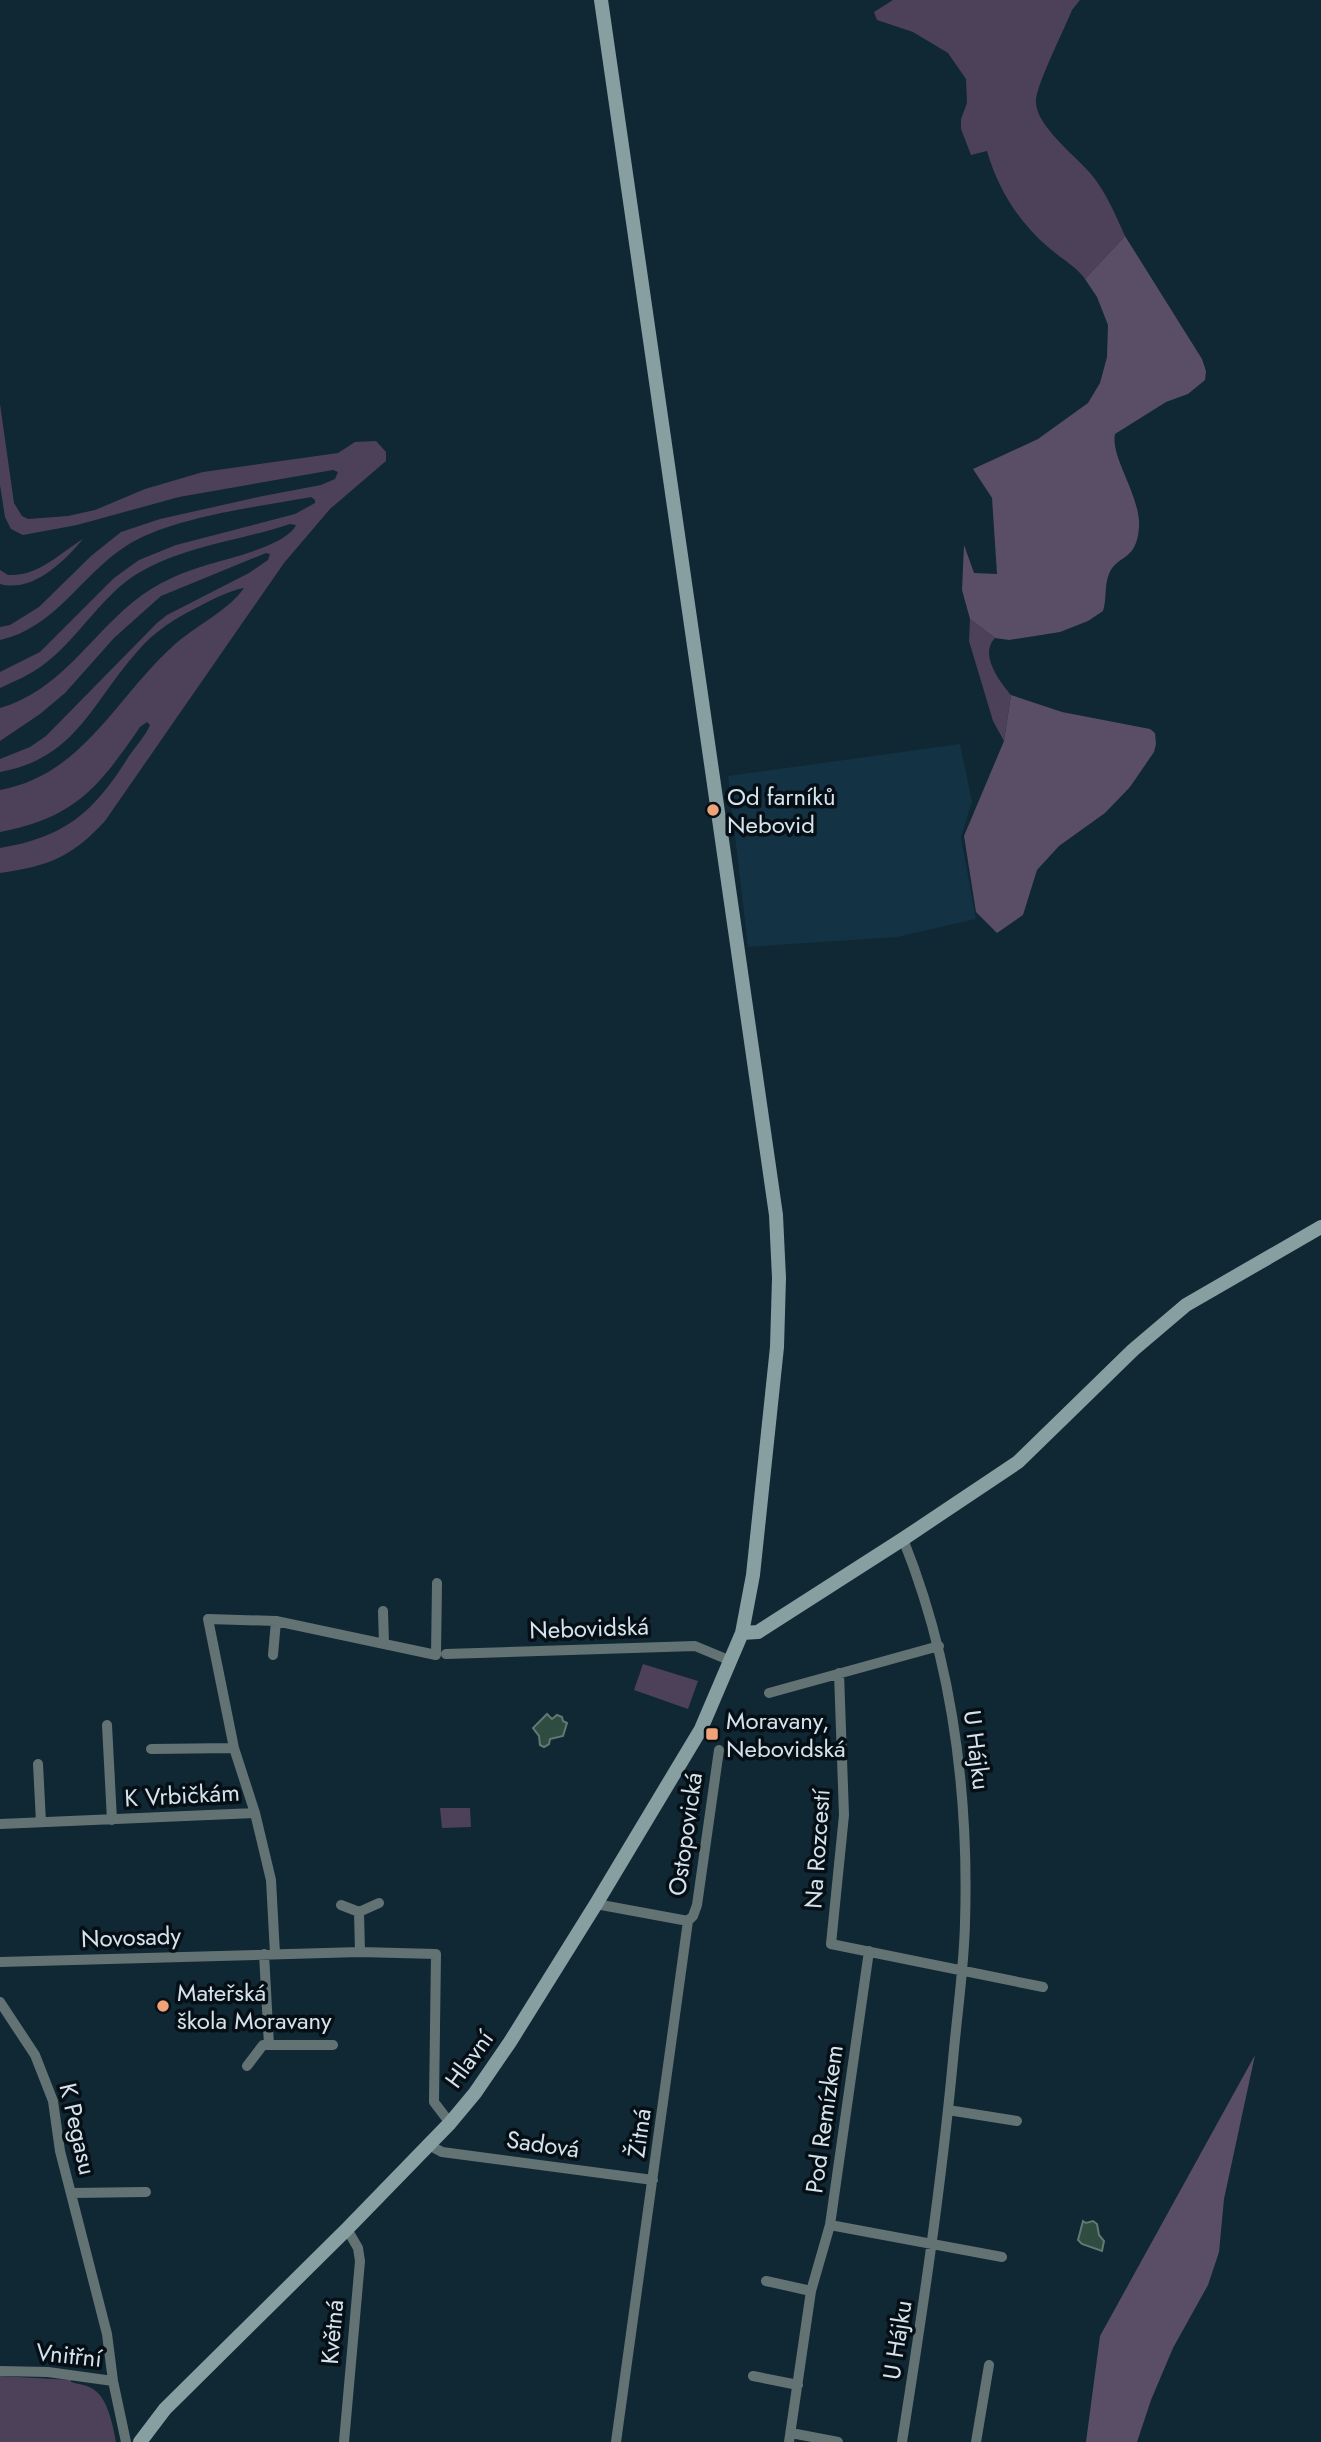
<svg xmlns="http://www.w3.org/2000/svg" width="1321" height="2442" font-family="Jost,sans-serif">
	<rect width="100%" height="100%" fill="#102734"/>
	<path fill="#133243" d="M960,744l12,58 -11,35 15,82 -79,18 -149,10 -20,-171z"/>
	<path fill="#4c4158" d="M893,0h187l-8,10c-7,18 -37,77 -36,92 0,24 40,54 55,72 15,18 25,42 34,62l-40,43c-9,-13 -25,-21 -37,-32 -30,-26 -50,-58 -61,-96l-16,4 -10,-26v-10l6,-16 -1,-24 -18,-26 -35,-21 -36,-12 -3,-8z
		M0,404l14,99 8,13 6,3 40,-3 27,-6 50,-21 58,-17 135,-19 17,-11 21,-1 10,11v9l-56,48 -46,54 -179,258c-34,37 -57,45 -105,52v-25c66,-11 94,-36 129,-92 7,-10 17,-21 21,-31l-3,-3 -7,5c-42,61 -64,90 -140,105v-42c83,-15 116,-93 174,-145 20,-18 55,-35 70,-57 -13,2 -31,11 -44,18 -24,12 -46,25 -64,47 -45,51 -61,106 -136,119v-13l30,-12 16,-11 111,-113 10,-8 82,-42 19,-13 2,-6 -4,-1 -105,43 -47,42 -49,55 -25,21 -40,27v-33c59,-17 88,-69 133,-106 23,-19 49,-30 77,-38 20,-6 77,-19 86,-39l-6,-1c-53,18 -123,24 -167,60 -29,24 -50,59 -80,81 -13,10 -28,16 -43,23v-16l40,-20 74,-74 25,-18 37,-15 119,-31 20,-11v-3l-4,-3c-54,10 -140,20 -185,49 -45,29 -71,82 -126,94v-13l10,-2 29,-18 52,-51 30,-24 39,-13 103,-23 58,-11 14,-6 3,-7 -5,-2 -154,27 -102,28 -54,10 -12,-6 -6,-12 -5,-32z
		M83,539c-19,23 -51,54 -83,45v-14l8,5c30,2 52,-22 75,-36z
		M970,619l25,19c-16,16 4,43 16,57l-7,46 -11,-20 -24,-80z
		M643,1664l55,17 -10,28 -54,-19z
		M440,1808h30l1,19 -29,1z
		M0,2376l71,4v2c7,2 16,3 22,7 15,9 20,37 23,53h-116z"/>
	<path fill="#594e66" d="M1125,236l77,123 4,12 -1,9 -17,14 -22,8 -51,32c-5,23 26,62 24,93 -2,35 -22,27 -30,47 -5,12 -2,25 -6,37l-15,10 -28,11 -51,8 -14,-2 -25,-19 -8,-29 2,-45 10,28 23,1 -5,-76 -19,-29 65,-30 50,-36 12,-20 7,-26 1,-32 -11,-28 -12,-18z
		M1011,695l51,17 88,17 5,4 1,11 -2,8 -24,35 -25,26 -46,33 -22,24 -14,45 -26,18 -21,-21 -12,-76 40,-95z
		M1255,2055l-31,144 -5,53 -11,33 -35,63 -22,52 -14,42h-51l14,-106z"/>
	<path fill="#2f4c40" stroke="#617974" stroke-width="2" d="M547,1714l5,5 5,-4 5,2 1,4 4,2 -4,13 -13,3 -1,5 -5,3 -4,-2 -1,-9 -6,-8z
		M1083,2221l3,2 7,-2 4,3 2,11 5,6 -2,10 -20,-7 -4,-4z"/>
	<g fill="none" stroke-linecap="round" stroke-linejoin="round">
		<path stroke="#637374" stroke-width="10" d="M383,1611l1,33
			M446,1654l249,-8 36,15
			M273,1655l3,-34
			M839,1673l5,142 -13,129 212,43
			M769,1693l170,-47
			M107,1725l5,95
			M151,1749l83,-1
			M38,1764l3,58
			M0,1824l255,-11
			M596,1904l92,17 -72,521
			M341,1905l18,7 1,40
			M359,1912l20,-9
			M688,1921l5,-5 4,-11 22,-155
			M264,1954l5,91h64
			M275,1954l-4,-74 -16,-67 -21,-65 -26,-129 68,2 160,34 1,-72
			M0,1962l360,-10 76,2 -2,148 16,21
			M0,2002l35,53 18,46 7,50 47,183 6,47 13,61
			M247,2066l16,-21h6
			M948,2110l69,11
			M429,2145l13,7 211,28
			M72,2193l74,-1
			M830,2225l172,32
			M766,2281l45,10
			M0,2371l48,1 65,9
			M753,2376l45,9
			M791,2433l47,9
			M344,2442l16,-181 -2,-13 -11,-19
			M789,2442l22,-151 19,-66 39,-274
			M902,2442c20,-127 39,-254 51,-382 4,-46 11,-92 12,-137 4,-131 -13,-262 -62,-384
			M976,2442l13,-77"/>
		<path stroke="#879fa1" stroke-width="14" d="M742,1633l16,-1 145,-93 115,-77 115,-112 53,-45 135,-78
			M140,2442l25,-33 182,-180 103,-106 25,-30 35,-51 86,-138 105,-175 41,-96 11,-58 24,-228 2,-69 -3,-63 -175,-1215"/>
	</g>
	<g fill="#efa377" stroke="#060f15" stroke-width="2.5">
		<circle cx="713" cy="810" r="7"/>
		<rect x="705" y="1727" width="14" height="14" rx="3.5"/>
		<circle cx="163" cy="2006" r="7"/>
	</g>
	<g text-anchor="middle" dominant-baseline="central" stroke-width="7" stroke-linejoin="round" paint-order="stroke">
		<g font-size="24" fill="#d6e3ec" stroke="#060f15" text-anchor="start">
			<text x="727" y="796">Od farníků<tspan x="727" dy="28">Nebovid</tspan></text>
			<text x="726" y="1720">Moravany,<tspan x="726" dy="28">Nebovidská</tspan></text>
			<text x="177" y="1992">Mateřská<tspan x="177" dy="28">škola Moravany</tspan></text>
		</g>
		<g font-size="24" fill="#d6e3ec" stroke="#060f15">
			<text transform="translate(589 1628) rotate(-2)">Nebovidská</text>
			<text transform="translate(977 1750) rotate(83)">U Hájku</text>
			<text transform="translate(182 1795) rotate(-3)">K Vrbičkám</text>
			<text transform="translate(685 1834) rotate(-82)">Ostopovická</text>
			<text transform="translate(817 1849) rotate(-86)">Na Rozcestí</text>
			<text transform="translate(131 1937) rotate(-2)">Novosady</text>
			<text transform="translate(469 2059) rotate(-54)">Hlavní</text>
			<text transform="translate(824 2119) rotate(-82)">Pod Remízkem</text>
			<text transform="translate(78 2129) rotate(77)">K Pegasu</text>
			<text transform="translate(639 2133) rotate(-82)">Žitná</text>
			<text transform="translate(543 2144) rotate(8)">Sadová</text>
			<text transform="translate(332 2332) rotate(-85)">Květná</text>
			<text transform="translate(897 2340) rotate(-81)">U Hájku</text>
			<text transform="translate(69 2355) rotate(6)">Vnitřní</text>
		</g>
	</g>
</svg>
